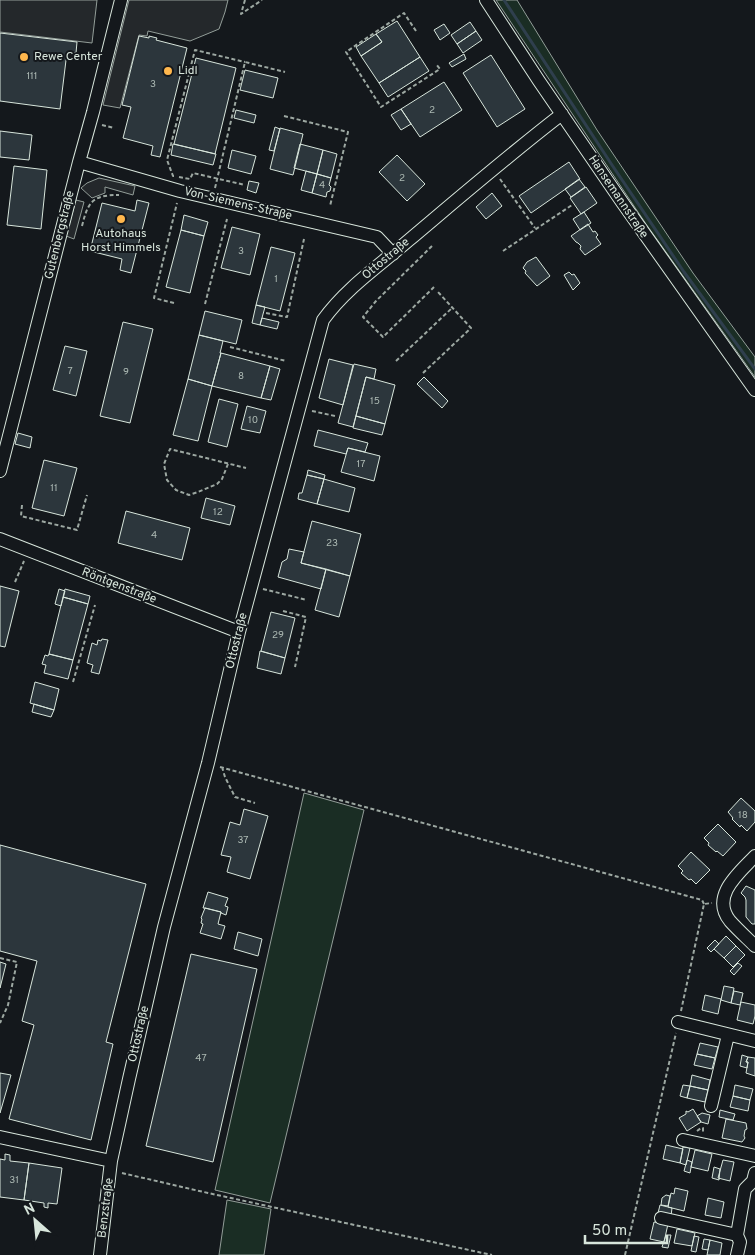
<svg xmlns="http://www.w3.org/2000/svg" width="755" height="1255" font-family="Overpass,sans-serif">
	<rect width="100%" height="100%" fill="#14181c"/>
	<path fill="#1a2d24" stroke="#939e99" d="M496,0h21l80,130 96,143 62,84v20l-109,-153z
		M304,793l60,17 -94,393 -55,-13z
		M227,1200l44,9 -7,46h-45z"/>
	<path fill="#24282b" stroke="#939e99" d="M0,0h97l-5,43 -92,-11z
		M129,0h99l-3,12 -6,17 -29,12 -42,-10 -1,5 -8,-1 -19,73 -17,-3z
		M99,178l36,8 -2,9 -28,-8v6l-13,5 -11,-10 6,-5z
		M76,200l8,2 -10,37 -8,-3z"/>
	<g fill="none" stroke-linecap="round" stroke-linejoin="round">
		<path stroke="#2f3f4d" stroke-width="3" d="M504,0l108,165 72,107 71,97"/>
	</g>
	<path fill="#2c363c" stroke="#d8e6dc" d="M397,21l23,36 -41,26 -18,-27 21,-14 -6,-8z
		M470,22l6,9 -19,13 -6,-9z
		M444,24l6,9 -10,7 -6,-10z
		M476,31l6,9 -19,13 -6,-9z
		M0,33l77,9 -1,11 -9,-1 -7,57 -60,-8z
		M376,34l6,8 -21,14 -5,-9z
		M139,36l10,2v-2l8,2 -1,2 31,8 -27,109 -9,-2 2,-9 -30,-8 8,-31 -9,-2z
		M464,54l2,5 -14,8 -3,-4z
		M491,55l34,54 -28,18 -34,-54z
		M420,57l9,14 -41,26 -9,-14z
		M196,58l40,10 -21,86 -41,-10z
		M245,70l33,8 -5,20 -33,-8z
		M444,82l18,28 -42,27 -19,-28z
		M401,109l10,15 -10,6 -10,-15z
		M236,110l20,5 -2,8 -20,-5z
		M275,127l5,2 -6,22 -5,-1z
		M280,128l23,6 -10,41 -23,-6z
		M0,131l32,4 -3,25 -29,-3z
		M173,144l43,10 -3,11 -42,-10z
		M300,144l23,6 -6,24 -23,-6z
		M232,150l24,6 -5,18 -23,-6z
		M323,150l14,4 -6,24 -14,-4z
		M397,155l28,29 -18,17 -28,-29z
		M569,162l11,17 -49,34 -12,-17z
		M14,166l33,4 -6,59 -34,-4z
		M306,171l11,3 -5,19 -11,-3z
		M317,174l14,4 -2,7 2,2 -1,4 -3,1 -1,5 -14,-4z
		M579,179l6,8 -14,10 -6,-8z
		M249,181l10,2 -3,10 -9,-3z
		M586,187l11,16 -16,11 -11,-16z
		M492,193l10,13 -16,13 -10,-12z
		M137,200l12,3 -18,70 -11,-3 2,-11 -32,-8 12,-48 33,8z
		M584,212l7,11 -11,7 -7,-11z
		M184,215l24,7 -4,14 -23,-6z
		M588,224l5,8 2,-1 3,4 -2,2 5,7 -16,11 -5,-6 1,-3 -3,-3 -2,-1 -5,-6z
		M232,227l28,7 -10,41 -29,-7z
		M181,230l23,6 -14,57 -24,-6z
		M271,247l24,6 -15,58 -24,-6z
		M536,257l14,19 -13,10 -12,-13 1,-2 -3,-3 4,-6z
		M569,272l3,3 2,-1 6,9 -7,7 -9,-15z
		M256,305l9,2 -5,18 -8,-2z
		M205,311l37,9 -6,24 -37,-9z
		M262,318l17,4 -2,7 -17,-4z
		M123,322l30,7 -23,94 -30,-7z
		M199,335l24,6 -3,12h1l-9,33 -24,-7z
		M65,346l22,5 -11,45 -23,-6z
		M221,353l49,13 -9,32 -49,-12z
		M329,359l24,6 -10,40 -24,-7z
		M354,364l22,5 -2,10 -8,-2 -13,50 -15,-4z
		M270,366l10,3 -9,31 -10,-2z
		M366,377l29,8 -10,39 -29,-8z
		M424,377l24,24 -6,7 -25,-24z
		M188,379l24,7 -14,55 -25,-6z
		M219,399l19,5 -11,43 -19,-5z
		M247,406l19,5 -6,22 -19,-4z
		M356,416l29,8 -3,11 -29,-7z
		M318,430l50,13 -3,9 -17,-4 -2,6 -32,-8z
		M18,433l14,4 -2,11 -15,-4z
		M348,448l32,8 -6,25 -33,-9z
		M44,460l33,8 -13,48 -32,-8z
		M308,470l17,5 -1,4 -17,-4z
		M307,475l17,4 -7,25 -19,-5 1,-6h3z
		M324,479l31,9 -6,24 -32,-8z
		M206,498l29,8 -5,19 -29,-7z
		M126,511l64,17 -8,32 -64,-17z
		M312,521l49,13 -11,42 -49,-13z
		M289,549l15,3 -3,11 25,6 -5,20 -43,-12 4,-15 5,-3z
		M326,569l24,7 -11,41 -24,-7z
		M0,586l19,5 -14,56 -5,-1z
		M59,589l6,2 -4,15 -6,-2z
		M65,589l25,7 -2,8 -25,-7z
		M63,597l25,7 -15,56 -24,-6z
		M271,612l24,6 -10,40 -24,-7z
		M102,639l6,1 -9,34 -8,-2 2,-7 -6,-2 5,-20 5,2 1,-5 3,1z
		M260,651l25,7 -4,16 -24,-6z
		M49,654l24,6 -5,19 -24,-6 2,-8 -4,-1 3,-9 3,1z
		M35,682l24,7 -5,21 -24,-7z
		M34,704l20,6 -3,7 -19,-5z
		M741,798l14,13v11l-8,9 -6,-6 -1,2 -8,-8 1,-1 -5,-6z
		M244,809l24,7 -18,63 -23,-7 4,-15 -10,-2 9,-33 10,3z
		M718,824l18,18 -13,14 -6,-5 -1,1 -8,-7 1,-2 -5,-5z
		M0,845l146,39 -40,158 7,2 -22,96 -82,-21 25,-94 -12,-4 15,-60 -37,-10z
		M691,852l19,18 -14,14 -5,-5 -2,1 -8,-7 2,-2 -5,-5z
		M746,886l9,4v34h-3l-6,-7v-17l-1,-3 -4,-4z
		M208,892l20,6 -3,8 3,1 -2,8 -5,-2v-1l-16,-4h-2z
		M205,908l16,4 -3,12 7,2 -4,13 -21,-6 3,-9 -2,-1 1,-4 -1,-1z
		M238,932l24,7 -4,17 -24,-7z
		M726,936l10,10 -12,12 -10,-9z
		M715,940l4,4 -8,8 -4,-4z
		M736,946l9,9 -12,12 -9,-9z
		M191,954l66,15 -44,193 -67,-16z
		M0,962l6,2 -6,24z
		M738,963l4,3 -8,9 -4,-4z
		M724,986l10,2 -3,15 -10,-3z
		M734,991l9,2 -3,12 -9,-2z
		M705,995l16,4 -3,15 -16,-4z
		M741,1002l14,3v11l-2,8 -16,-4z
		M700,1043l18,4 -3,11 -18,-4z
		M697,1054l18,4 -3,11 -18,-4z
		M742,1055l6,2 -2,5h2l-1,6 -7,-2z
		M748,1057l7,1v18l-9,-3 2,-11h-2z
		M0,1073l11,2 -11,38z
		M692,1075l18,5 -2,10 -18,-4z
		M683,1085l7,1 -3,12 -7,-2z
		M735,1085l18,4 -3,11 -17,-4z
		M690,1086l18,4 -3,12 -18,-4z
		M733,1096l17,4 -2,11 -18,-4z
		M693,1109l8,13 -14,9 -8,-13 7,-4v-3l2,1z
		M720,1110l15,4 -2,6 -14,-3z
		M702,1113l8,2 -2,9 -7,-2 -4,-6z
		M726,1119l20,4 1,6 -2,1 -1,6 1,2 -3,4 -20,-4z
		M666,1145l17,4 -3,14 -17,-4z
		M683,1147l7,1 -4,17 -6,-2z
		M695,1150l17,4 -4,17 -17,-4z
		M5,1154l5,1v6l19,2 -5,37 -24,-3v-38l5,1z
		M687,1160l5,2 -2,11 -6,-2z
		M723,1160l11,2 -4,19 -12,-3z
		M29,1163l33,5 -5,36 -9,-1v5l-4,-1v-4l-20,-3z
		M714,1167l6,2 -1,11 -7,-2z
		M675,1188l13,3 -4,20 -16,-4 3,-14 3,1z
		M666,1195l4,1 -2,10 -7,-1 1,-7z
		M708,1198l16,4 -3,16 -16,-3z
		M660,1205l12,3 -1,8 -13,-3z
		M654,1222l14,2 -4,18 -14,-3z
		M677,1229l18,4 -3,13 -18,-3z
		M666,1235h5l-3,13 -6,-1z
		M694,1236l5,1 -3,15 -5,-1z
		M704,1239l6,1 -2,10 -6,-1z
		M710,1240l12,3 -2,12h-13z"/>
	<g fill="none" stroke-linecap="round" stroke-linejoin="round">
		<g stroke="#d8e6dc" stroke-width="14">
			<path id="minor" d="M486,0l53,81 83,121 133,188
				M79,162l101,29 197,46 16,17
				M0,471l79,-309 14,-50 28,-112
				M0,539l239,93
				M755,856c-16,17 -45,40 -25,65 8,9 17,17 25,25
				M678,1022l77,19
				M711,1106l17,-71
				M0,1137l111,24 18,-82 35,-152 44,-164 31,-131 84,-312c23,-32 57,-55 86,-80 51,-43 101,-86 153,-126
				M683,1140l72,16
				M661,1218l76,17
				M100,1255l11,-94
				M737,1255l3,-13 -3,-7 8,-46 8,-8 2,-8"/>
		</g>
		<path stroke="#9da8a2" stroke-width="2" stroke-dasharray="4 2.5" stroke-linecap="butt" d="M245,0l-4,14 21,-14
			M416,31l-12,-18 -58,39 35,55 59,-38 -4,-5
			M284,116l64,16 -18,74
			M102,125l12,3
			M174,176h-1l-6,-16 28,-110 50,12
			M179,177l11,2 3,-6 52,12
			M500,179l35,49
			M215,188l30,-126 40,10
			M82,226c6,-24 10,-31 37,-31
			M432,246l-56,55 -13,16 20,20 51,-50
			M503,251l69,-46
			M174,303l-20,-5 23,-95
			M205,304l22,-85
			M266,313l21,4 17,-78
			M230,347l56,14
			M396,361l56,-53
			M423,373l48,-45 -33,-36
			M312,411l23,5
			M228,464l-6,15 -5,5 -19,8 -9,3 -13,-5 -9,-10 -3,-16 6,-15 76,19
			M22,505l-1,11 56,14 10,-35
			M15,582l9,-21
			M263,589l44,11
			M283,611l23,6 -11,50
			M73,682l22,-77
			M220,767l482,133 2,4
			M222,767l3,10 10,20 20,6
			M0,958l17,4 -9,43 -8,18
			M681,1011l23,-107 8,-1
			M697,1131l4,-3h2v6
			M122,1173l86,20 284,62
			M625,1255l51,-222"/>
		<use href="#minor" stroke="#14181c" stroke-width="12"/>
	</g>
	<g fill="#ffb74d" stroke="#14181c" stroke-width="2">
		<circle cx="24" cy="57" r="5"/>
		<circle cx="168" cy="71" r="5"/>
		<circle cx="121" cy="219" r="5"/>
	</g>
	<g text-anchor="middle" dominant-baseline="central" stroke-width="4" stroke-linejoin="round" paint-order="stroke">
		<g font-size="10" fill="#adbab4">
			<text x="32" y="76">111</text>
			<text x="153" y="84">3</text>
			<text x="432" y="110">2</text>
			<text x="402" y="178">2</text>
			<text x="322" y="185">4</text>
			<text x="241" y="251">3</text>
			<text x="276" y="279">1</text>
			<text x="70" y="371">7</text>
			<text x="126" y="372">9</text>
			<text x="241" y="376">8</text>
			<text x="375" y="401">15</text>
			<text x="253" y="420">10</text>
			<text x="361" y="464">17</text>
			<text x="54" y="488">11</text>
			<text x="218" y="512">12</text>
			<text x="154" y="535">4</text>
			<text x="332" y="543">23</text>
			<text x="278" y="635">29</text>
			<text x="743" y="815">18</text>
			<text x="243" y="840">37</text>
			<text x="201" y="1058">47</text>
			<text x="14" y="1180">31</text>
		</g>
		<g font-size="12" fill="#d8e6dc" stroke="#14181c" text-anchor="start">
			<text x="34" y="57">Rewe Center</text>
			<text x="178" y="71">Lidl</text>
			<text x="121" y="234" text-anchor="middle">Autohaus<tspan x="121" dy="14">Horst Himmels</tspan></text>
		</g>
		<g font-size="12" fill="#d8e6dc" stroke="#14181c">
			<text transform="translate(618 197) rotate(56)">Hansemannstraße</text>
			<text transform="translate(238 204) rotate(13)">Von-Siemens-Straße</text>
			<text transform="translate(60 235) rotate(-76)">Gutenbergstraße</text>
			<text transform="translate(386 259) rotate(-40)">Ottostraße</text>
			<text transform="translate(119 586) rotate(21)">Röntgenstraße</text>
			<text transform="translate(237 641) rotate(-76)">Ottostraße</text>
			<text transform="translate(139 1034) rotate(-77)">Ottostraße</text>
			<text transform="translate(106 1208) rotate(-83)">Benzstraße</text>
		</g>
	</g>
	<g transform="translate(35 1220) rotate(333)" stroke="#14181c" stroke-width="4" paint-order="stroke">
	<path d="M0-4L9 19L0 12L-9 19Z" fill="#d8e6dc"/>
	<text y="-8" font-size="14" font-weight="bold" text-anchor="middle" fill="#d8e6dc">N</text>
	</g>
	<path d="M585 1235v8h82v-8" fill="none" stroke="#d8e6dc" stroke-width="2.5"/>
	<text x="592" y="1235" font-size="15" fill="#d8e6dc" stroke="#14181c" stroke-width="4" paint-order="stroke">50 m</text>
</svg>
